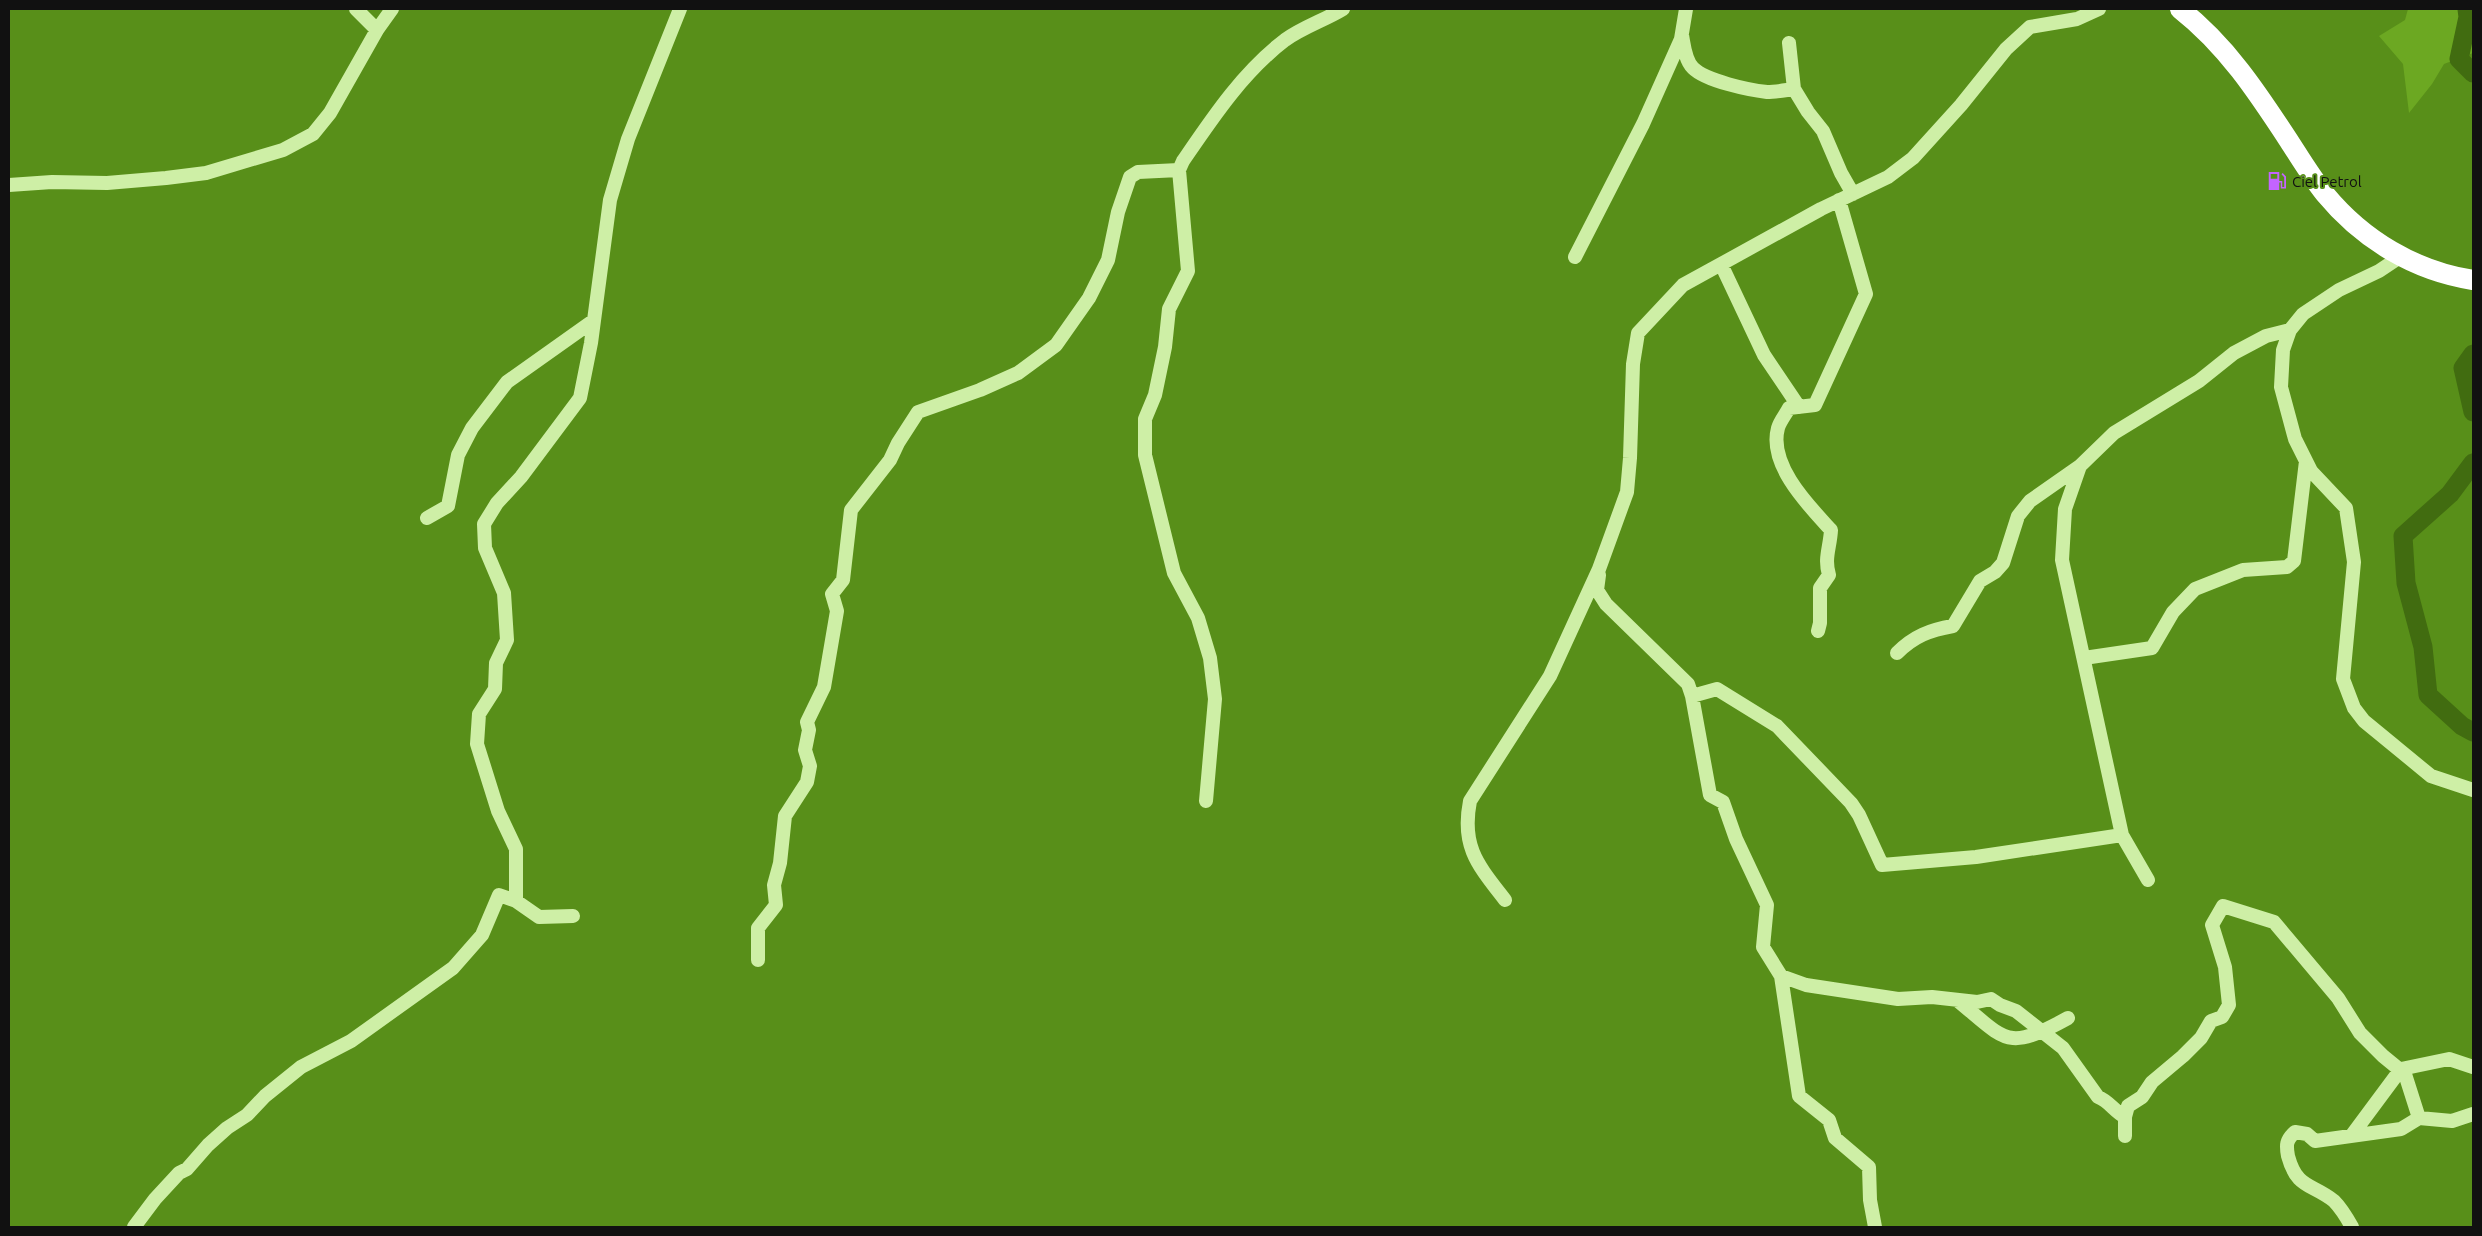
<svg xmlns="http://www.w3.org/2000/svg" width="2482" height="1236" font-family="Ubuntu,sans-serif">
	<rect width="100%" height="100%" fill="#588f19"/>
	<path fill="#6ca822" d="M2408,9h65v44l-29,11 -12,20 -23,29 -6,-49 -24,-28 26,-16z"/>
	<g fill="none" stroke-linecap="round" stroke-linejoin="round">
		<path stroke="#416c10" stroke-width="19" d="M2467,9l1,8 -9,42 14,14
			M2473,354l-10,14 10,44
			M2473,463l-23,31 -47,42 3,47 17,64 5,48 34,31 11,6"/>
		<path stroke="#ceefa6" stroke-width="14" d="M356,9l21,21
			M1682,35c2,11 3,25 11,33 13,13 56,22 74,24 9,0 19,-2 27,-3
			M1789,43l5,46 14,23 15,19 18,42 12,21
			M9,185l43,-3 55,1 59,-5 40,-5 77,-23 30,-16 17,-21 47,-83 15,-21
			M1575,257l68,-133 38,-85 5,-30
			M2400,257l-21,14 -40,19 -36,24 -13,16 -7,20 -2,37 14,52 16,32 35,37 8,54 -11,117 11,29 10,13 67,55 42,14
			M1721,264l43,91 35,52
			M2080,466l-15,43 -3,51 60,275 26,45
			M427,518l21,-12 10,-51 14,-27 35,-46 86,-61
			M1599,575l-2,15 9,14 82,80 4,12 18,99 13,7 13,37 31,66 -4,42 18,29 18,120 30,24 6,18 34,29 1,33 5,27
			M1818,631l2,-8v-35l9,-13c-5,-17 1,-27 2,-45 -22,-24 -63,-65 -53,-102 2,-7 8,-14 11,-20l26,-3 51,-111 -27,-94
			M1897,653c17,-17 33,-23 56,-27l27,-45 15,-9 8,-9 15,-47 12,-15 50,-35 34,-33 85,-52 35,-28 32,-17 24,-6
			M2084,658l68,-10 21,-36 22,-23 48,-19 44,-3 7,-6 12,-100
			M1692,696l25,-7 60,37 74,77 8,12 23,50 94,-8 146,-22
			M1206,801l9,-102 -5,-41 -12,-40 -24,-45 -29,-118v-36l10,-24 10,-48 4,-38 19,-38 -9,-101 4,-9c30,-44 60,-89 102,-121 18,-13 40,-20 58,-31
			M1505,900c-27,-35 -44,-53 -35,-99l80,-125 49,-107 28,-77 3,-34 3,-94 5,-31 45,-48 138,-76 67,-32 25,-19 48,-53 45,-56 24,-22 47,-8 22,-10
			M573,916l-34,1 -23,-16v-52l-18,-38 -21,-67 2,-30 16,-25 1,-26 11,-23 -3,-47 -19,-45 -1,-24 13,-21 24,-26 59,-79 11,-55 19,-143 18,-61 52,-130
			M758,960v-32l18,-23 -2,-20 6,-22 5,-47 22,-34 3,-16 -5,-16 4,-20 -2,-8 17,-35 13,-76 -5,-17 11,-14 8,-70 39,-50 8,-17 20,-31 62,-22 38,-17 38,-28 33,-47 19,-38 10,-48 12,-35 8,-5 41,-2
			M1781,976l25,9 92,14 34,-2 45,5 14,-3 9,6 16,6 47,37 35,49c11,4 16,14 27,20
			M1957,1000c50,41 49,52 111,18
			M2352,1135l49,-66 48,-10 24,8
			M2125,1136v-19l3,-11 14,-9 10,-15 31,-26 18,-18 10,-17 11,-4 7,-12 -4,-38 -13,-42 11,-19 51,16 64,76 22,35 23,23 22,18 14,44
			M134,1227l21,-28 24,-26 8,-4 21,-24 19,-17 20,-13 18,-19 36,-29 50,-26 102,-73 29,-33 17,-40 17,6
			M2352,1227c-5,-9 -11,-19 -18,-26 -23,-18 -37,-12 -46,-45 -2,-11 -2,-16 7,-24l12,2 8,7 86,-12 18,-11 33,3 21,-7"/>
		<path stroke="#fff" stroke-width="20" d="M2180,9c46,36 77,83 109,132 11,17 23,37 36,53 38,46 90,77 148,86"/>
	</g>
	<defs>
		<g id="fuel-bare" transform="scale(1.5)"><path d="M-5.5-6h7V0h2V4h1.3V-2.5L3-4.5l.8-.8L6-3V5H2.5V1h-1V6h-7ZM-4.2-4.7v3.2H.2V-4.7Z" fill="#c364ff" stroke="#588f19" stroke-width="2.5" paint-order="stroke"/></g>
	</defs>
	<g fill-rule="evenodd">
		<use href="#fuel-bare" x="2277" y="181"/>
	</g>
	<g text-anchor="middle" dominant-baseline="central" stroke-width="4" stroke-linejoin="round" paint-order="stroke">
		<g font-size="15" fill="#111" stroke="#588f19" text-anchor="start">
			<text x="2292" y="181">Ciel Petrol</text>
		</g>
	</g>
	<rect width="2482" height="1236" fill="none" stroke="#111111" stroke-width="20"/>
</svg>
